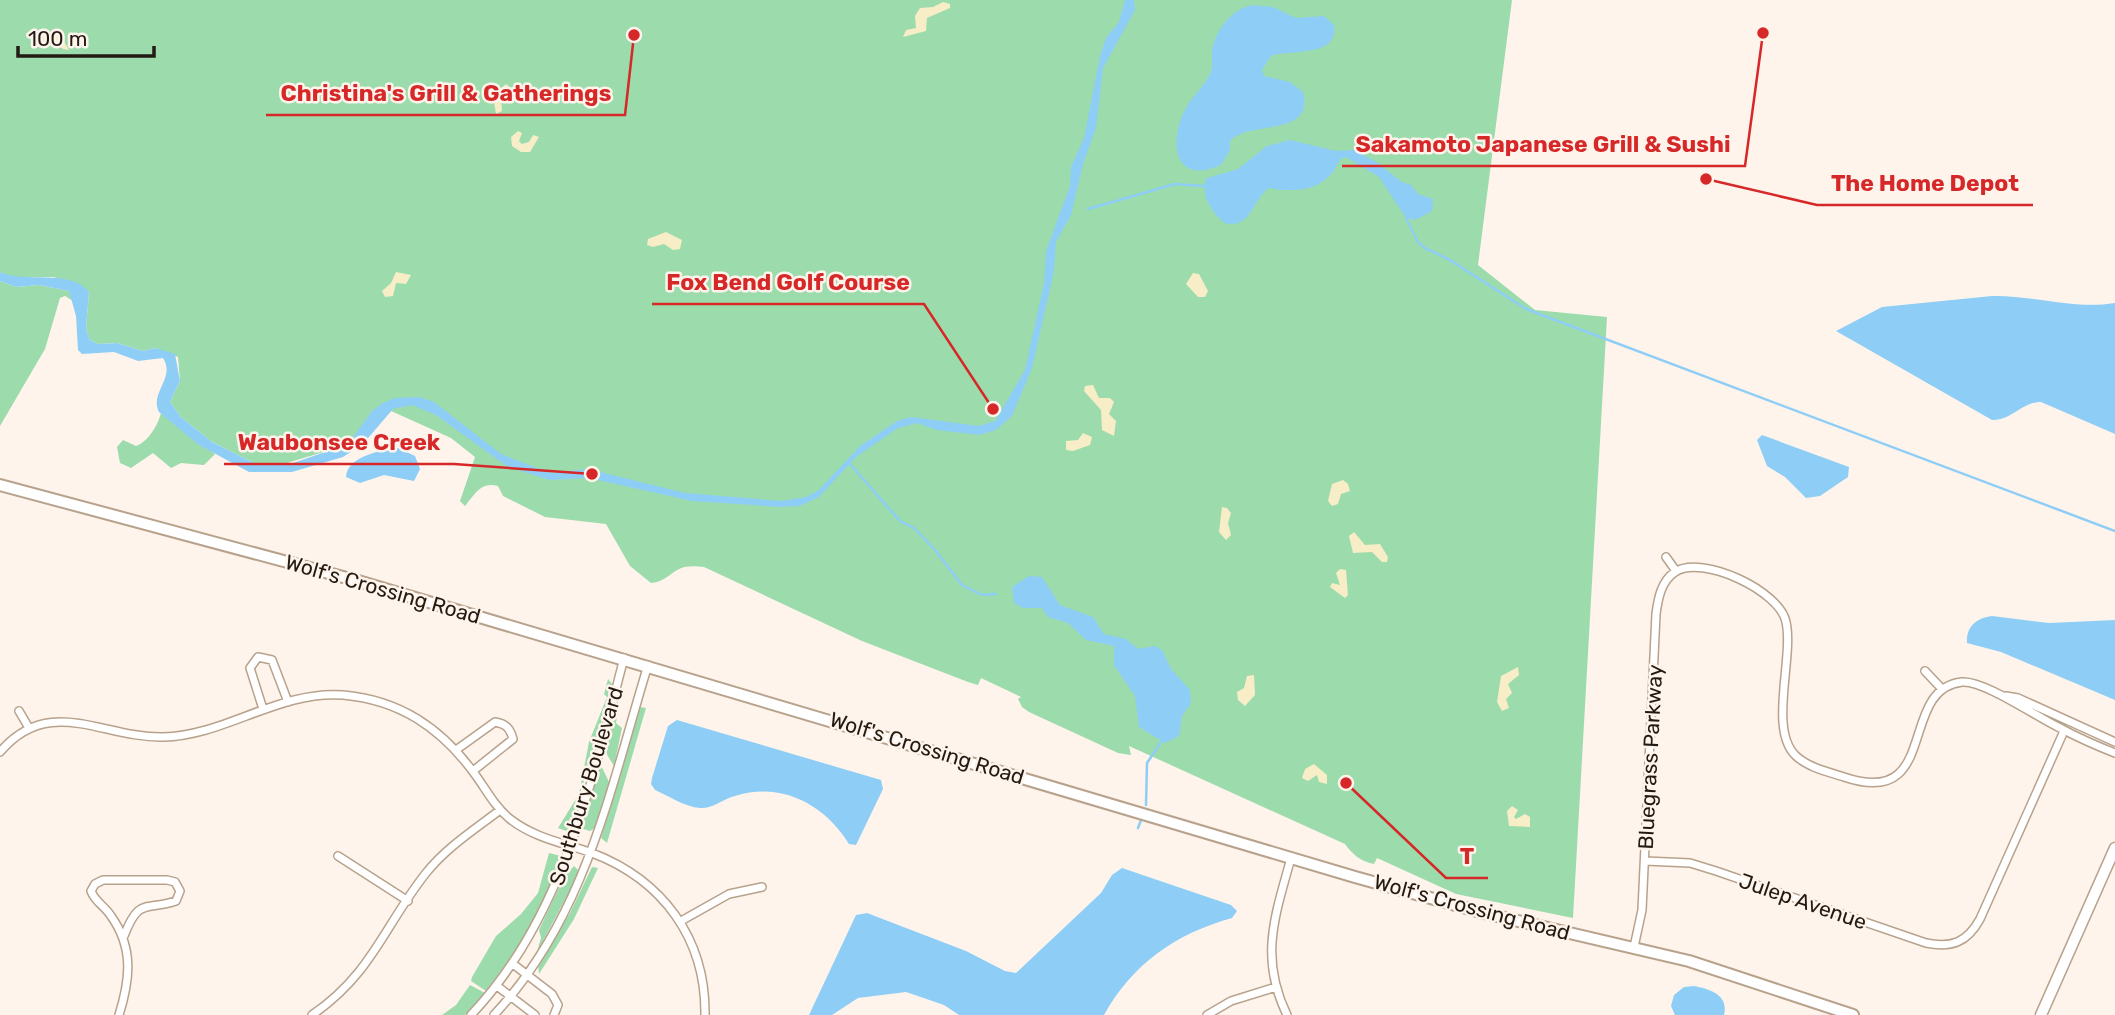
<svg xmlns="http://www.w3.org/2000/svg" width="2115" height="1015" font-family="Rubik,sans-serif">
	<rect width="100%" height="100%" fill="#fef4eb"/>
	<path fill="#9cdbac" d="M0,0h1512l-34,265 57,45 72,7 -34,601 -117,-24 -79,-36 -3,6c-14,-3 -21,-9 -29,-20l-216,-98 2,9 -13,-2 -89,-41 -7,-5 -4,-8 3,-2 -40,-19 -3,7 -10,-3 -106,-41 -158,-74c-34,-5 -29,13 -53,16l-21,-17 -24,-42 -61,-7 -42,-21 -5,-10c-17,-5 -23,8 -33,20l-5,-5 15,-44 -24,-19 -71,-32 -29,34 -14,8 -57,17 -26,-2 -42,-21 -31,-25 -11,-15 10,-21 -2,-24 -23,-9 -12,3 -26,-8 -19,1 -8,-4 -4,-11 3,-37 -35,-15h-44l-10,-5z
		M0,281l16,6 23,-2 30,6 4,10 -8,-5 -5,2 -15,51 -45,77z
		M161,413l54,41 -11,11 -23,-2 -10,5 -18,-15 -22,15 -11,-5 -3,-16 6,-7 13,6c12,-4 22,-21 25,-33z
		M608,679l4,5 -4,16 -39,132 -11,-4 21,-34 10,-52 18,-45 -3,-3z
		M615,707l3,5 -2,11 6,5 -8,38 -11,-18z
		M640,707l6,1 -39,135 -6,-5z
		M599,761l10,21 -14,46 -5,3 -7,-2 -1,-5z
		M549,853l12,3c-3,38 -52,105 -75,135l-15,-10 1,-4 24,-41 25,-22 17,-21z
		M574,866l4,4 -2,9 -39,73 4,-14 -2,-8 26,-55z
		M592,867l6,1 -24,51 -35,55 -1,-9 32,-52z
		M470,985l15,8 -20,22h-23l14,-10z"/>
	<path fill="#f7edc7" d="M943,2l7,2v4l-23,10 -1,13 -23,6 3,-7 10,-2 -1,-12 5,-8 13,-1z
		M35,30l12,6 12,-3 10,17 -6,-1 -8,-7 -10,4 -13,-9z
		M506,84l6,5 -11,8 1,14 -6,3 -2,-12 -10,-3 -1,-5 14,-2z
		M518,131l4,2 -3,8 3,3 7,-2 4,-7 6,2 -9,15h-9l-9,-6 -1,-9z
		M666,232l16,8 -2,9 -7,1 -9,-6 -11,3 -6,-2 1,-6z
		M396,272l15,3 -5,9 -10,-1 -3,13 -8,1 -3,-6 9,-8z
		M1193,273l6,1 9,17 -3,6h-7l-12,-13z
		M1093,385l6,13h11l4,4 -5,12 7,7 -2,15 -12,-6 -1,-20 -17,-19 1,-5z
		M1083,433l9,4 -2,8 -17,6 -7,-1v-9l12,-1z
		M1343,480l5,4 2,7 -9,3 -3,10 -6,2 -4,-5 4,-17z
		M1222,507l5,1 4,5 -3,10 3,12 -5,5 -7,-8z
		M1354,532l11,13 15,-1 8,13 -1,5h-5l-10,-10 -19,1 -4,-17z
		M1340,569l6,1 2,25 -3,3 -15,-11 2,-4 8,2 -4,-12z
		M1518,667l1,8 -11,9 4,9 -6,6 3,9 -7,3 -5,-9 4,-26z
		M1254,675l1,20 -10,11 -7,-6 -1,-8 7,-4 3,-12z
		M1314,764l13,11v9l-8,-2 -2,-7 -9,6 -6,-3 3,-9z
		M1512,806l6,4 -4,7 2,2 9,-5 5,3v10l-21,-1 -2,-15z"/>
	<path fill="#8ecef6" d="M1125,0h9l1,10 -32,58 -7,60 -13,36 -12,51 -15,27 -2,29 -22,97 -20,48 -16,14 -17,5 -42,-5 -20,-7 -19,5 -42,29 -37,40 -19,9 -19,1 -89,-6 -103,-23 -39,2 -42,-13 -72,-52 -24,-10 -19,4 -30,35 -20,13 -51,15h-43l-50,-27 -40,-33c-10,-19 17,-34 4,-54l-25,3 -24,-9 -32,2 -4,-4 -2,-34 -7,-25 -30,-6 -23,2 -16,-6v-9c26,12 70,-4 89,20l-3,37 4,11 8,4 19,-1 26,8 12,-3 20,6 5,27 -10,21 11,15 31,25 42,21 36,1 47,-16 14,-8 21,-29 11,-8 12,-5 24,-1 15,5 67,52 49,19 38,-4 97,24 96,8 25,-4 13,-7 41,-44 37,-25 14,-4 68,9 16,-5 30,-51 19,-87 2,-32 24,-65 1,-19 13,-29 16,-82 6,-18 13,-16z
		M1253,5l20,2 23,11 28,-2 10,9c5,33 -43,24 -63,31l-9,14 2,6 26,6 13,10c12,46 -55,28 -73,49v9l-9,15c-45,20 -53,-19 -37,-53 6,-14 18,-23 25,-36 5,-8 2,-17 3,-26 4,-20 20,-42 41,-45z
		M1290,140l46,11 18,-1 24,13 22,18 11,4 7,9 15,5 -1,12 -17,9 -9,-2 -27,-41 -33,-20c-9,2 -8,9 -14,16 -16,19 -41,19 -63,15 -17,11 -17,42 -45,35 -12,-11 -25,-29 -17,-45l31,-9 29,-23z
		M1992,296c41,-1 81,14 123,7v131l-74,-32c-19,0 -30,19 -49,18l-156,-89 46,-24z
		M1762,435l87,32 -1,10 -28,19 -14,2 -21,-21 -18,-11 -10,-26z
		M398,448l17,8 5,13 -6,12 -30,-6 -24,8 -14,-6c1,-20 34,-27 52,-29z
		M1029,576l13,1 18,28 33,12 11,17 22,5 12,10 17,-3 7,4 9,19 19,21 1,13 -9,13 -3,20 -14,7 -26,-16 -4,-31 -21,-31v-19l-28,-6 -18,-17 -20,-6 -6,-9h-19l-9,-5 -2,-16z
		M1992,616l57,7 66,-3v80l-114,-48 -34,-9c-1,-16 9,-25 25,-27z
		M677,720l204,60 2,9 -27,56 -7,-1c-24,-39 -67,-63 -114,-48 -12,3 -22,13 -35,12 -15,-1 -31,-12 -45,-18l-4,-6 1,-6 16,-52z
		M1122,868l109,37 6,6 -5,7c-55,15 -100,46 -128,97h-145l-15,-10 -38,-13 -48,6 -26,17h-23l47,-100 11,-2 99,38 39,20 11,2 85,-80 11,-18z
		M1694,986c16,3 35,9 30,29h-49l-4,-9 3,-11 10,-8z"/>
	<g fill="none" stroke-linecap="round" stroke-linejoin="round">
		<path stroke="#8ecef6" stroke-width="2.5" d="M1088,209l87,-25 29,2
			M1406,218l12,24 7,6 25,12 76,49 589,222
			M849,463l51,58 14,7 21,22 27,35 20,10 14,-1
			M1146,805l1,-42 14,-21
			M1138,828l3,-8"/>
		<g stroke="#b8a28c" stroke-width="10">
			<path id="minor" d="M1666,557l10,14
				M1925,671l17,18
				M2006,696l12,2 97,44
				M263,709l-13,-41 8,-11 14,3 16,42
				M19,711l10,17
				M456,750l39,-28c11,2 15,6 18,17l-40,32
				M0,752c49,-58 102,-14 163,-15 62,-1 116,-47 180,-42 57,5 98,33 131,78 12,16 20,33 36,46 24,19 54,24 82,34 71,27 114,86 113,162
				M338,856l70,45
				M1645,861l45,2 26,8 210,72c25,5 41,0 54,-24l84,-188
				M681,921l48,-27 33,-7
				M1634,947l8,-37 14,-296c2,-15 5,-33 19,-42 27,-18 105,19 111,50 8,36 -18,108 10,134 13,12 33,16 48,21 97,33 53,-88 118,-95 22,-2 76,36 100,47 17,9 35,17 53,24
				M513,964l39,30 6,11 -4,10
				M497,986l38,29
				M119,1015c11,-35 15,-67 -8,-99 -6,-10 -16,-14 -20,-25l4,-7 8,-4h64l8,2 5,9 -4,10c-31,10 -37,-4 -52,35
				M312,1015c60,-41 72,-89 114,-142 21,-26 48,-43 74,-63
				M471,1015c92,-97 120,-231 153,-357
				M494,1015c92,-98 116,-226 154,-350
				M1207,1015l24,-14 45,-14
				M1287,1015c-28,-58 -12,-99 4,-157"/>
		</g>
		<g stroke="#b8a28c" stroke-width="13">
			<path id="tertiary" d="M2041,1015l74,-167"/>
		</g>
		<g stroke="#b8a28c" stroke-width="14">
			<path id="secondary" d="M0,485l358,96 997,296 129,36 205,48 164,54"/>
		</g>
		<use href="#minor" stroke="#fff" stroke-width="7"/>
		<use href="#tertiary" stroke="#fff" stroke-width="10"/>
		<use href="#secondary" stroke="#fff" stroke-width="10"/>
	</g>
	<g text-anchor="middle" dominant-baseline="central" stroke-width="5" stroke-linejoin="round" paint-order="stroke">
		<g font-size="21" fill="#231b13" stroke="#fef4eb">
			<text transform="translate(383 589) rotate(16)">Wolf's Crossing Road</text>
			<text transform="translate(927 748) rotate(17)">Wolf's Crossing Road</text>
			<text transform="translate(1650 757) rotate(-87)">Bluegrass Parkway</text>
			<text transform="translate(586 786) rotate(-73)">Southbury Boulevard</text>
			<text transform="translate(1803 901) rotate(19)">Julep Avenue</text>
			<text transform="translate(1472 907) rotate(15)">Wolf's Crossing Road</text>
		</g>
	</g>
	<path fill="none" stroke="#d62828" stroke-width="2.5" d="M634 35L625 115H266M1763 33L1745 166H1342M1706 179L1817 205H2033M993 409L924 304H652M592 474L454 464H224M1346 783L1446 878H1488"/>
	<g fill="#d62828" stroke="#fef4eb" stroke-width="2.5">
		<circle cx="634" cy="35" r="7"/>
		<circle cx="1763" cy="33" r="7"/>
		<circle cx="1706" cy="179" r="7"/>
		<circle cx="993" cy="409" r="7"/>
		<circle cx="592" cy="474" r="7"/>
		<circle cx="1346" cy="783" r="7"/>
	</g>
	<g font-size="23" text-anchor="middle" font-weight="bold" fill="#d62828" stroke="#fef4eb" stroke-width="5" stroke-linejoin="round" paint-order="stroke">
		<text x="446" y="101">Christina's Grill &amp; Gatherings</text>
		<text x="1543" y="152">Sakamoto Japanese Grill &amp; Sushi</text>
		<text x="1925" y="191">The Home Depot</text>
		<text x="788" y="290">Fox Bend Golf Course</text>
		<text x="339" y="450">Waubonsee Creek</text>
		<text x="1467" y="864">T</text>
	</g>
	<path d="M18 46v10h136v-10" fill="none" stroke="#231b13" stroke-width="3.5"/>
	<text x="28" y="46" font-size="21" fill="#231b13" stroke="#fef4eb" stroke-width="5" paint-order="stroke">100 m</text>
</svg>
